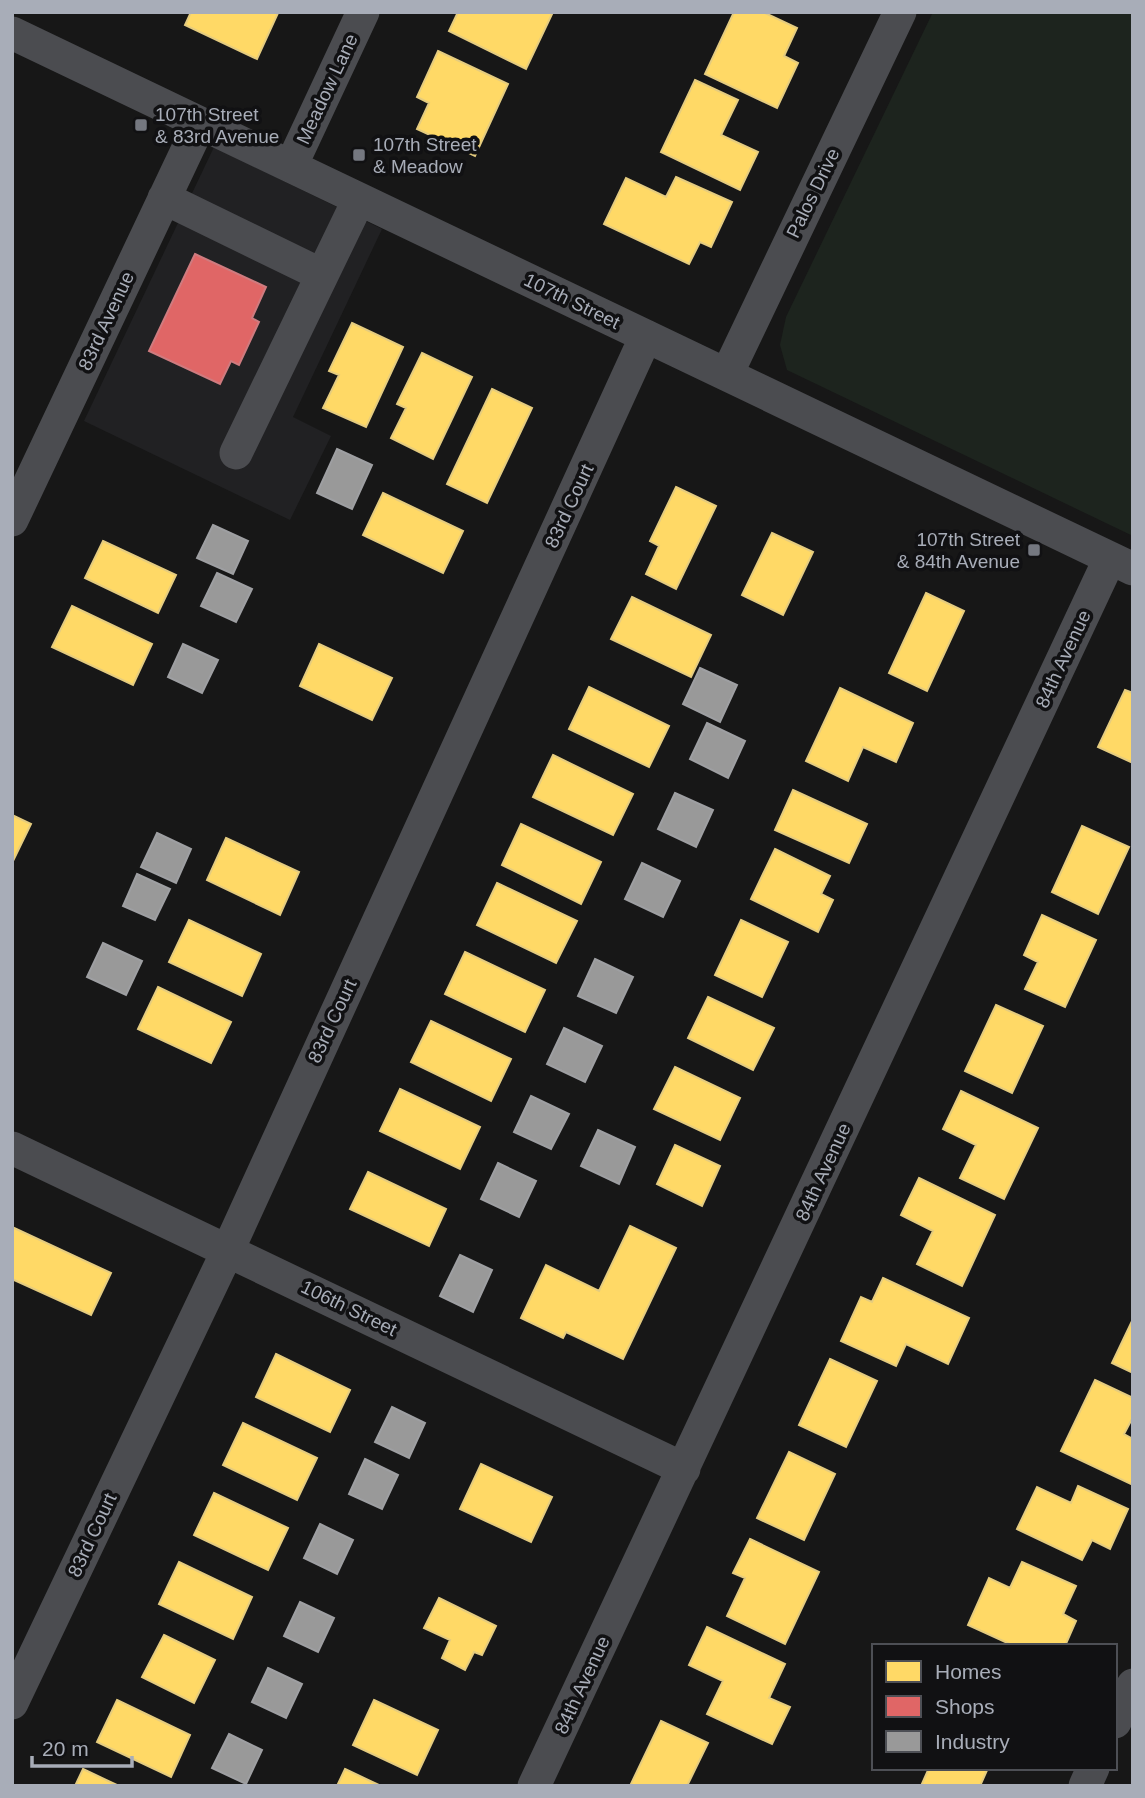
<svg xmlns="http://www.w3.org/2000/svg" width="1145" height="1798" font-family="Arial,sans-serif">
	<rect width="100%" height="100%" fill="#171717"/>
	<path fill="#212123" d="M214,147l168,82 -89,188 38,19 -41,84 -206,-99z"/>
	<path fill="#1d241e" d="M933,12h200v524l-346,-166 -7,-25 6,-28z"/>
	<path fill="#ffd966" stroke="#e5cc7f" stroke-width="2" d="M191,12h85l2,1 -21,46 -72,-34z
		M458,12h95l-27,57 -77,-38z
		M734,12h29l34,16 -13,28 14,7 -21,45 -72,-34z
		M438,51l70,33 -33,72 -58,-27 12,-26 -12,-6z
		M695,80l43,20 -17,35 37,17 -18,38 -79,-38z
		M676,177l56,25 -21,45 -11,-5 -11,22 -85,-40 22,-46 40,19z
		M352,323l51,24 -37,80 -43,-19 16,-33 -10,-4z
		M422,353l50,24 -39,82 -42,-21 15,-30 -9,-4z
		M492,389l40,19 -45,95 -40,-19z
		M676,487l40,19 -40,83 -30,-15 13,-28 -9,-5z
		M383,493l80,38 -20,42 -80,-38z
		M772,533l41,19 -30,63 -41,-20z
		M103,541l73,34 -18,38 -73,-35z
		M926,593l38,18 -37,80 -38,-18z
		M632,597l79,38 -20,42 -80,-38z
		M72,606l80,38 -19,41 -81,-38z
		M319,644l73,34 -20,42 -72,-34z
		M589,687l80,39 -20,41 -80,-38z
		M840,688l73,35 -17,39 -33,-15 -15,34 -42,-20z
		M1125,690l8,3v70l-35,-16z
		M553,755l80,39 -20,41 -80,-38z
		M793,790l74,34 -18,39 -74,-33z
		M12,815l19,9 -19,39z
		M521,824l80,38 -20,42 -79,-39z
		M1082,826l47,21 -31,67 -46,-22z
		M226,838l73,34 -19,43 -73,-35z
		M775,849l55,27 -9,18 12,6 -15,32 -67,-33z
		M497,883l80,38 -21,42 -79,-38z
		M1042,915l54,25 -31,67 -40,-18 13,-27 -14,-7z
		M189,920l72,34 -19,42 -73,-34z
		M741,920l47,22 -26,55 -47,-22z
		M465,952l80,38 -20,42 -80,-38z
		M158,987l73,35 -20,41 -73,-34z
		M708,997l66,31 -21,42 -65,-32z
		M996,1005l47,21 -31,67 -47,-22z
		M431,1021l80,38 -20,42 -80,-39z
		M675,1067l65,31 -20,42 -66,-31z
		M400,1089l80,38 -20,42 -80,-38z
		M961,1091l77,37 -34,71 -44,-21 16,-33 -33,-16z
		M675,1145l45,21 -18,40 -45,-22z
		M368,1172l78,37 -17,37 -79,-37z
		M919,1178l76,37 -33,71 -45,-22 16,-33 -32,-16z
		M630,1226l46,22 -53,111 -57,-27 -3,6 -42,-20 25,-53 53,26z
		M12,1227l99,46 -20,42 -79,-36z
		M883,1278l86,40 -21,46 -42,-20 -10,22 -55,-25 20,-44 11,5z
		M1133,1319v54l-21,-10z
		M276,1354l74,36 -20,42 -74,-35z
		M830,1359l47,22 -31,66 -47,-22z
		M1095,1380l38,18v19l-9,17 9,5v46l-72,-34z
		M243,1423l74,35 -20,42 -74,-35z
		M789,1452l46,22 -31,66 -47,-22z
		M481,1464l71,33 -21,45 -71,-33z
		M1078,1486l50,23 -18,40 -18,-9 -10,20 -65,-31 20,-42 34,16z
		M214,1493l74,35 -20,42 -74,-35z
		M750,1539l69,33 -34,72 -58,-28 18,-38 -12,-5z
		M179,1562l73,35 -19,42 -74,-35z
		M1022,1562l54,24 -13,28 13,7 -11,25h-51l-46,-21 21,-47 21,10z
		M439,1598l57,28 -14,29 -8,-3 -9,18 -23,-12 8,-18 -26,-12z
		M707,1627l78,37 -16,34 21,9 -18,37 -65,-30 16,-33 -34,-16z
		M164,1635l51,25 -21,43 -52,-26z
		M117,1700l73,35 -19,42 -74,-35z
		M374,1700l64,30 -21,45 -64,-30z
		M661,1721l47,22 -21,43h-57z
		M929,1768h59l-8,18h-59z
		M83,1769l36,17h-44z
		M345,1769l36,17h-44z"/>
	<path fill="#e06666" stroke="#cf7b7f" stroke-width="2" d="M195,254l71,33 -14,31 7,4 -20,43 -8,-4 -11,23 -71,-33z"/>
	<path fill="#999" stroke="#9e9fa2" stroke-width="2" d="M337,449l35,16 -20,44 -35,-16z
		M213,525l35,16 -15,33 -36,-16z
		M217,573l35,16 -16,33 -35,-16z
		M183,644l35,16 -16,33 -34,-16z
		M700,668l37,17 -17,37 -37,-18z
		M707,723l38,18 -17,37 -38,-19z
		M675,793l38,17 -17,37 -38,-18z
		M157,833l34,16 -15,34 -35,-16z
		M642,863l38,18 -17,36 -38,-18z
		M137,874l33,15 -15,31 -32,-14z
		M103,943l39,18 -16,34 -39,-18z
		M595,959l38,18 -17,36 -38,-17z
		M564,1028l38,18 -17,36 -38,-18z
		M531,1096l38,18 -18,35 -37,-17z
		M598,1130l37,17 -16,37 -38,-18z
		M498,1163l38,18 -17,36 -38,-18z
		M460,1255l32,15 -19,42 -33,-16z
		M392,1407l33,16 -16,35 -34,-16z
		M365,1459l33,16 -16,34 -33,-15z
		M320,1524l33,16 -16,34 -33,-16z
		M300,1602l34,16 -16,34 -34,-16z
		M268,1668l34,16 -16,34 -34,-16z
		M229,1734l33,16 -16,34 -34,-16z"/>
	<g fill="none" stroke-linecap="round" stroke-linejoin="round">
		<path stroke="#4b4c50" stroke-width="33" d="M12,33l1121,536
			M291,166l72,-154
			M164,198l158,77
			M727,374l173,-362
			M236,453l123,-254
			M12,520l188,-397
			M12,1148l672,321
			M12,1703l216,-453 418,-914
			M1115,1722l18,-37
			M534,1786l576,-1228
			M1085,1786l8,-18"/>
	</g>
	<g fill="#757880" stroke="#111113" stroke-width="2.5">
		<rect x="134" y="118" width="14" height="14" rx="3.5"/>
		<rect x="352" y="148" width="14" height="14" rx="3.5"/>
		<rect x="1027" y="543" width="14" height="14" rx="3.5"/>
	</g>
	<g text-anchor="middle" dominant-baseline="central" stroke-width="7" stroke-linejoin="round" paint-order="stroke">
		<g font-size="19" fill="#a8adb8" stroke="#111113">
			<text transform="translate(327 89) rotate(-65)">Meadow Lane</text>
			<text transform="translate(813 193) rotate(-64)">Palos Drive</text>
			<text transform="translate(572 301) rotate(26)">107th Street</text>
			<text transform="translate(106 321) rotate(-65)">83rd Avenue</text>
			<text transform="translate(569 506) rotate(-65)">83rd Court</text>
			<text transform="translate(1063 659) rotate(-65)">84th Avenue</text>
			<text transform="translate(332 1021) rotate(-65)">83rd Court</text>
			<text transform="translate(823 1172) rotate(-65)">84th Avenue</text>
			<text transform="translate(349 1308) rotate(26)">106th Street</text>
			<text transform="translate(92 1535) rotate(-65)">83rd Court</text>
			<text transform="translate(582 1685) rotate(-65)">84th Avenue</text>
		</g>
		<g font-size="19" fill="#a8adb8" stroke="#111113" text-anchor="start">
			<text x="155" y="114">107th Street<tspan x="155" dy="22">&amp; 83rd Avenue</tspan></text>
			<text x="373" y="144">107th Street<tspan x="373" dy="22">&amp; Meadow</tspan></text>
			<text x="1020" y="539" text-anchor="end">107th Street<tspan x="1020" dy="22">&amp; 84th Avenue</tspan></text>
		</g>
	</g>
	<rect width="1145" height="1798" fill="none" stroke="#a8adb8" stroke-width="28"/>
	<rect x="872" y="1644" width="245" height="126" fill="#111113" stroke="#4d4f55" stroke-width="2"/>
	<rect x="886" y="1661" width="35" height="21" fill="#ffd966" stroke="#4d4f55" stroke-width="2"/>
	<text x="935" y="1679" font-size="21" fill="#a8adb8">Homes</text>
	<rect x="886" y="1696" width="35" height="21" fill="#e06666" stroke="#4d4f55" stroke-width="2"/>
	<text x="935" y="1714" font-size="21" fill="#a8adb8">Shops</text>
	<rect x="886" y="1731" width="35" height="21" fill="#999999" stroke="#4d4f55" stroke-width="2"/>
	<text x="935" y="1749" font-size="21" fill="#a8adb8">Industry</text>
	<path d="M32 1756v10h100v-10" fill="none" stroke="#a8adb8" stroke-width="3.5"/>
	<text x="42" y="1756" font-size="21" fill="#a8adb8" stroke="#111113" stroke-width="5" paint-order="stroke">20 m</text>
</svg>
